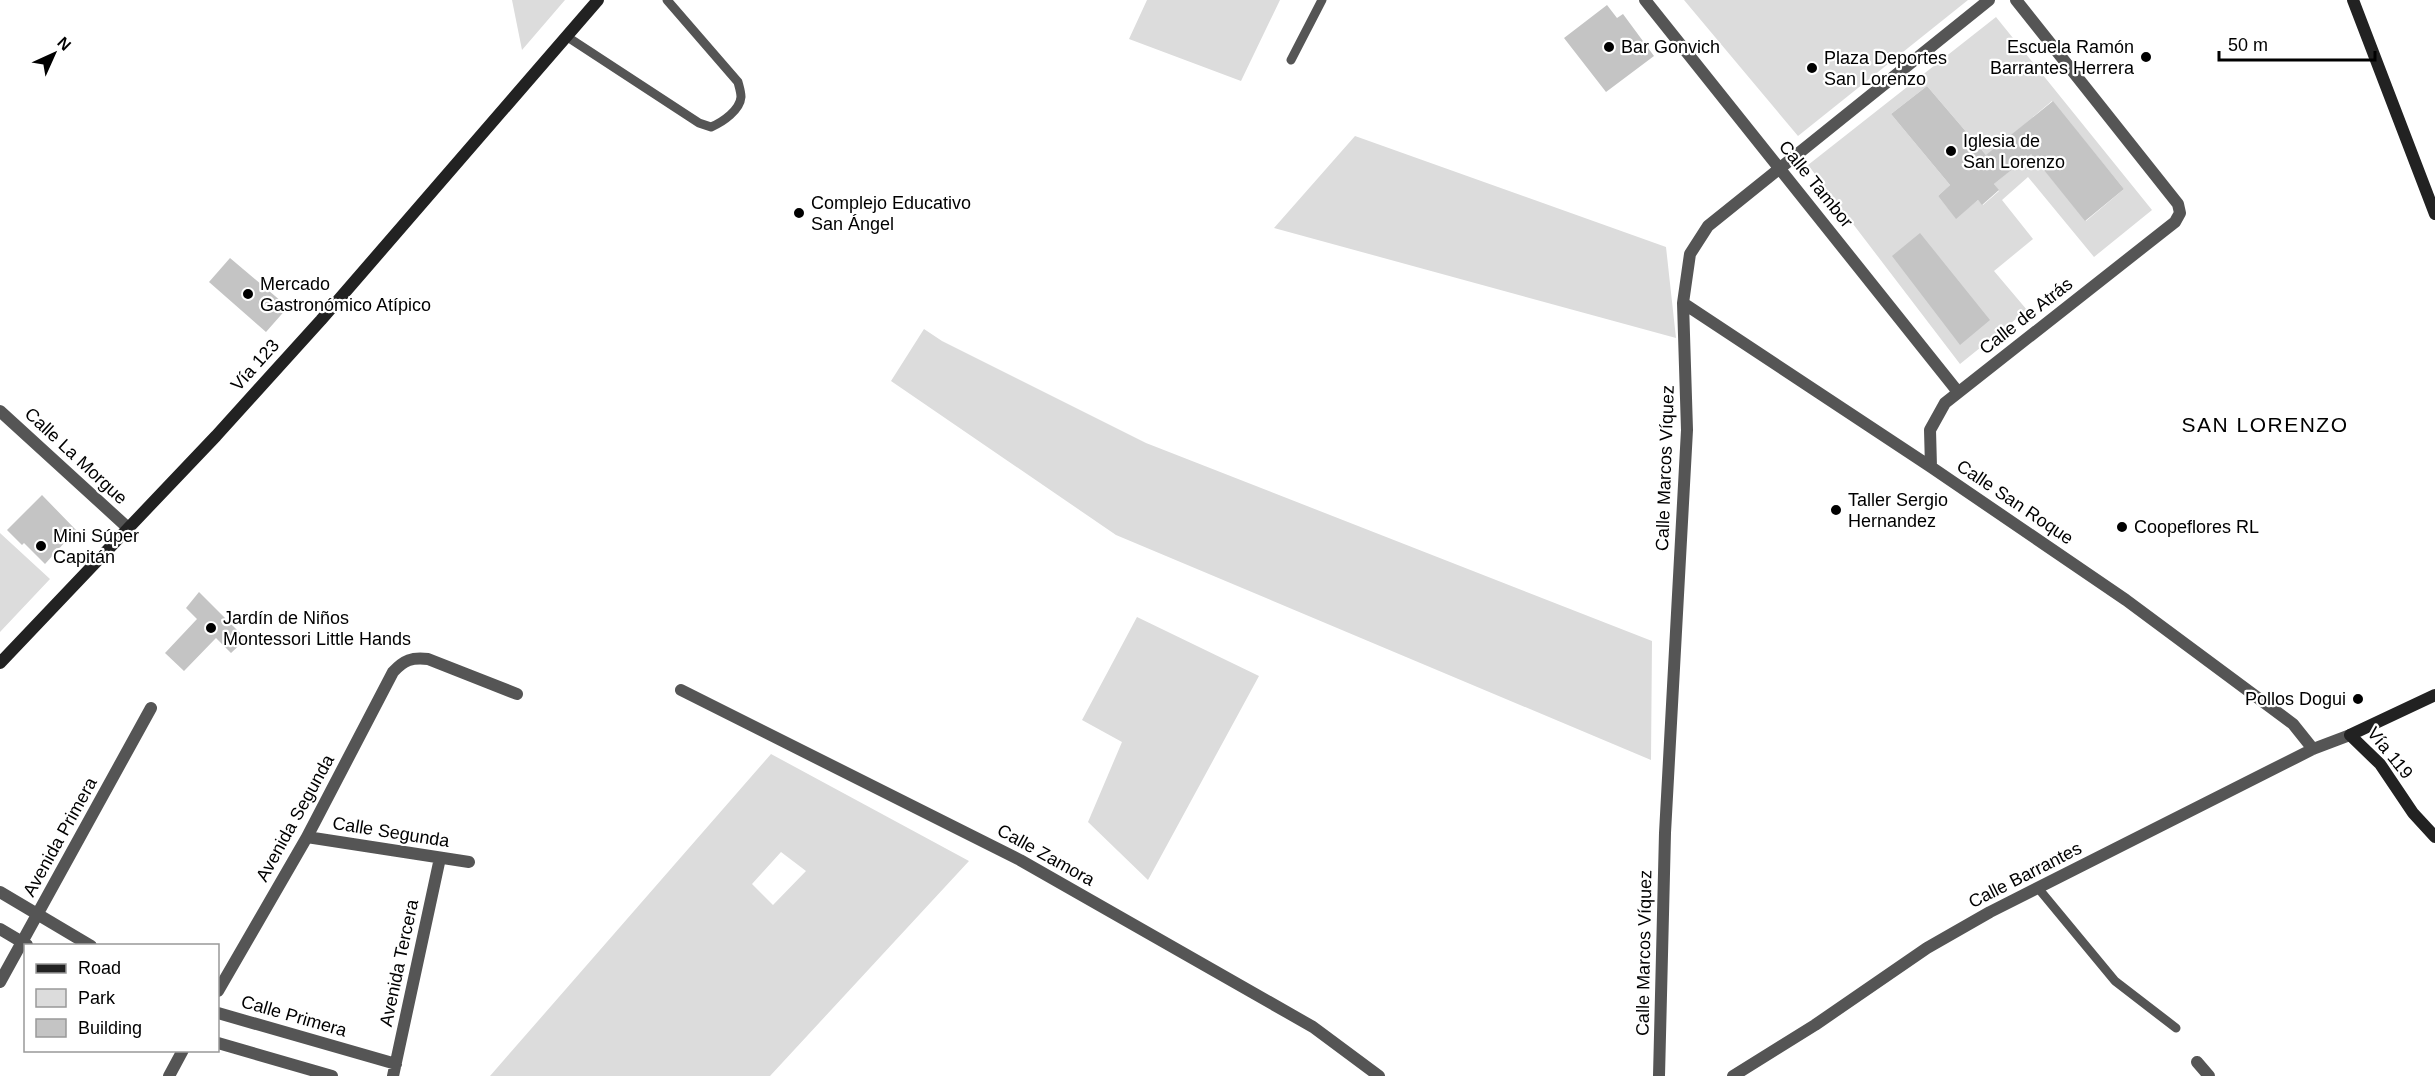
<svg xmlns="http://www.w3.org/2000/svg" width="2435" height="1076" font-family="Arial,sans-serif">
	<rect width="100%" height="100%" fill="#fff"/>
	<path fill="#dcdcdc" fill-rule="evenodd" d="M512,0h53l-43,50z
		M1147,0h133l-39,81 -112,-42z
		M1684,0h284l-170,136z
		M1996,17l156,193 -58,47 -66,-80 -26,23 31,39 -39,32 33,39 -67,54 -152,-199zM1927,86l59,69 28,12 -20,17 5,7 -16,14 -5,-5 -22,18 -18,-22 12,-11 -59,-71zM2052,101l72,88 -38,32 -72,-88z
		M1355,136l311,111 10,91 -402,-110z
		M924,329l18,12 204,102 506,198 -1,119 -535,-225 -225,-154z
		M0,533l50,46 -50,53z
		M1137,617l122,59 -111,204 -60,-58 34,-80 -40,-22z
		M771,754l198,107 -199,215h-280zM781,852l25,19 -33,34 -21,-21z"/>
	<path fill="#c4c4c4" d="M1607,5l10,13 6,-4 31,42 -48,36 -42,-54z
		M1927,86l59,69 67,-54 71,88 -39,32 -54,-67 -37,30 5,6 -17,15 -4,-5 -22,19 -18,-23 12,-11 -59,-71z
		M1920,233l70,87 -30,25 -68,-89z
		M230,258l58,49 -22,25 -57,-50z
		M42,495l34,35 -31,34 -21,-21 -2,2 -15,-15z
		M199,592l47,47 -15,14 -15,-15 -32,33 -19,-18 32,-34 -11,-11z"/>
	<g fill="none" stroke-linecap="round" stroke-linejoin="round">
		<path stroke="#555" stroke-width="9" d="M566,36l133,87 12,4c12,-5 29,-17 30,-30 0,-5 -2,-11 -3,-15l-71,-82
			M1291,60l31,-60
			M2038,888l77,93 61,47"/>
		<path stroke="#555" stroke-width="12" d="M1645,0l313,392
			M1683,303l248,164 195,133 167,124 20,25
			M0,411l127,116
			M1931,467l-1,-37 15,-27 230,-181 5,-9 -2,-9 -162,-204
			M681,690l339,170 293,167 66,49
			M307,837l162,25
			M0,892l91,54
			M0,929l27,16
			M0,982l151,-274
			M218,991l89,-154 86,-165c11,-12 19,-15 35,-13l89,35
			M218,1013l178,51
			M218,1043l114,33
			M2197,1062l12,14
			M169,1076l14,-26
			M393,1076l47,-218
			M1659,1076l6,-243 22,-403 -4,-127 7,-49 18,-28 281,-226
			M1733,1076l82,-51 112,-77 63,-36 323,-163 37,-14"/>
		<path stroke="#222" stroke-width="12" d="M2353,0l82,214
			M0,663l216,-227 105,-116 277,-320
			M2435,695l-85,40 30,29 33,49 22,24"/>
	</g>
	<g fill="#000" stroke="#fff" stroke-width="2">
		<circle cx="1609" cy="47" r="6"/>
		<circle cx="2146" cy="57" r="6"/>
		<circle cx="1812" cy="68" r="6"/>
		<circle cx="1951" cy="151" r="6"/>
		<circle cx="799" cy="213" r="6"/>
		<circle cx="248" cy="294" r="6"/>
		<circle cx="1836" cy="510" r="6"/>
		<circle cx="2122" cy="527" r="6"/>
		<circle cx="41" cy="546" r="6"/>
		<circle cx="211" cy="628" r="6"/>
		<circle cx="2358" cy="699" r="6"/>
	</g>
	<g text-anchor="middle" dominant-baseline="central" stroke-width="4.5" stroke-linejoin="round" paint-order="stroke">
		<g font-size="18" fill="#000" stroke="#fff" text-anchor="start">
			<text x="1621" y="47">Bar Gonvich</text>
			<text x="2134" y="47" text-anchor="end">Escuela Ramón<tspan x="2134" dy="21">Barrantes Herrera</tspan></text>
			<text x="1824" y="58">Plaza Deportes<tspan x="1824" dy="21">San Lorenzo</tspan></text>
			<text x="1963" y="141">Iglesia de<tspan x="1963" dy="21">San Lorenzo</tspan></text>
			<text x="811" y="203">Complejo Educativo<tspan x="811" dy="21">San Ángel</tspan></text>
			<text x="260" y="284">Mercado<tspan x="260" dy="21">Gastronómico Atípico</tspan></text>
			<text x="1848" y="500">Taller Sergio<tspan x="1848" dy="21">Hernandez</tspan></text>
			<text x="2134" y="527">Coopeflores RL</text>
			<text x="53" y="536">Mini Súper<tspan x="53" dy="21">Capitán</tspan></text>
			<text x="223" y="618">Jardín de Niños<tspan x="223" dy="21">Montessori Little Hands</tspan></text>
			<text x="2346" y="699" text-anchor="end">Pollos Dogui</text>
		</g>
		<g font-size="18" fill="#000" stroke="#fff">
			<text transform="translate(1816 184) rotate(51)">Calle Tambor</text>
			<text transform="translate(2026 316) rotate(-38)">Calle de Atrás</text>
			<text transform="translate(255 365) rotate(-48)">Vía 123</text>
			<text transform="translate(76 456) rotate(43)">Calle La Morgue</text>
			<text transform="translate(1665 468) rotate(-88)">Calle Marcos Víquez</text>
			<text transform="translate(2015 502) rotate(34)">Calle San Roque</text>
			<text transform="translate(2390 753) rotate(51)">Vía 119</text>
			<text transform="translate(295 818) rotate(-61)">Avenida Segunda</text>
			<text transform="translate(391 832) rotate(9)">Calle Segunda</text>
			<text transform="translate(60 837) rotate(-61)">Avenida Primera</text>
			<text transform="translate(1046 855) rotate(29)">Calle Zamora</text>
			<text transform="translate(2025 875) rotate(-27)">Calle Barrantes</text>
			<text transform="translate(1644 953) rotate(-89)">Calle Marcos Víquez</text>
			<text transform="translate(399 963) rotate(-78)">Avenida Tercera</text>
			<text transform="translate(294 1016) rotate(16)">Calle Primera</text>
		</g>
		<g font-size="21" letter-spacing="1.5" fill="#000" stroke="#fff">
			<text x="2265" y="424">SAN LORENZO</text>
		</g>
	</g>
	<rect x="24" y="944" width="195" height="108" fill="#ffffff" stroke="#999999" stroke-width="1.5"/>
	<rect x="36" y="964" width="30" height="9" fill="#222222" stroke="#999999" stroke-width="1.5"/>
	<text x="78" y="974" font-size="18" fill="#000000">Road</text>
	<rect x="36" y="989" width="30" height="18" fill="#dcdcdc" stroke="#999999" stroke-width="1.5"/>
	<text x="78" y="1004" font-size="18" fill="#000000">Park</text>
	<rect x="36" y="1019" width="30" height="18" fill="#c4c4c4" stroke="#999999" stroke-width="1.5"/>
	<text x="78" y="1034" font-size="18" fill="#000000">Building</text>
	<g transform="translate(54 54) rotate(45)" stroke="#ffffff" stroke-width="4.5" paint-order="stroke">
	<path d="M0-4.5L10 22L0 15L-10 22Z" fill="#000000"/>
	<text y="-9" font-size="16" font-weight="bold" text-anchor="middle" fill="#000000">N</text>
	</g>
	<path d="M2219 51v9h156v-9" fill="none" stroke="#000000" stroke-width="3"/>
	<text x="2228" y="51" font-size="18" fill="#000000" stroke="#ffffff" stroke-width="4.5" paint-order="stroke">50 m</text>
</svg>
